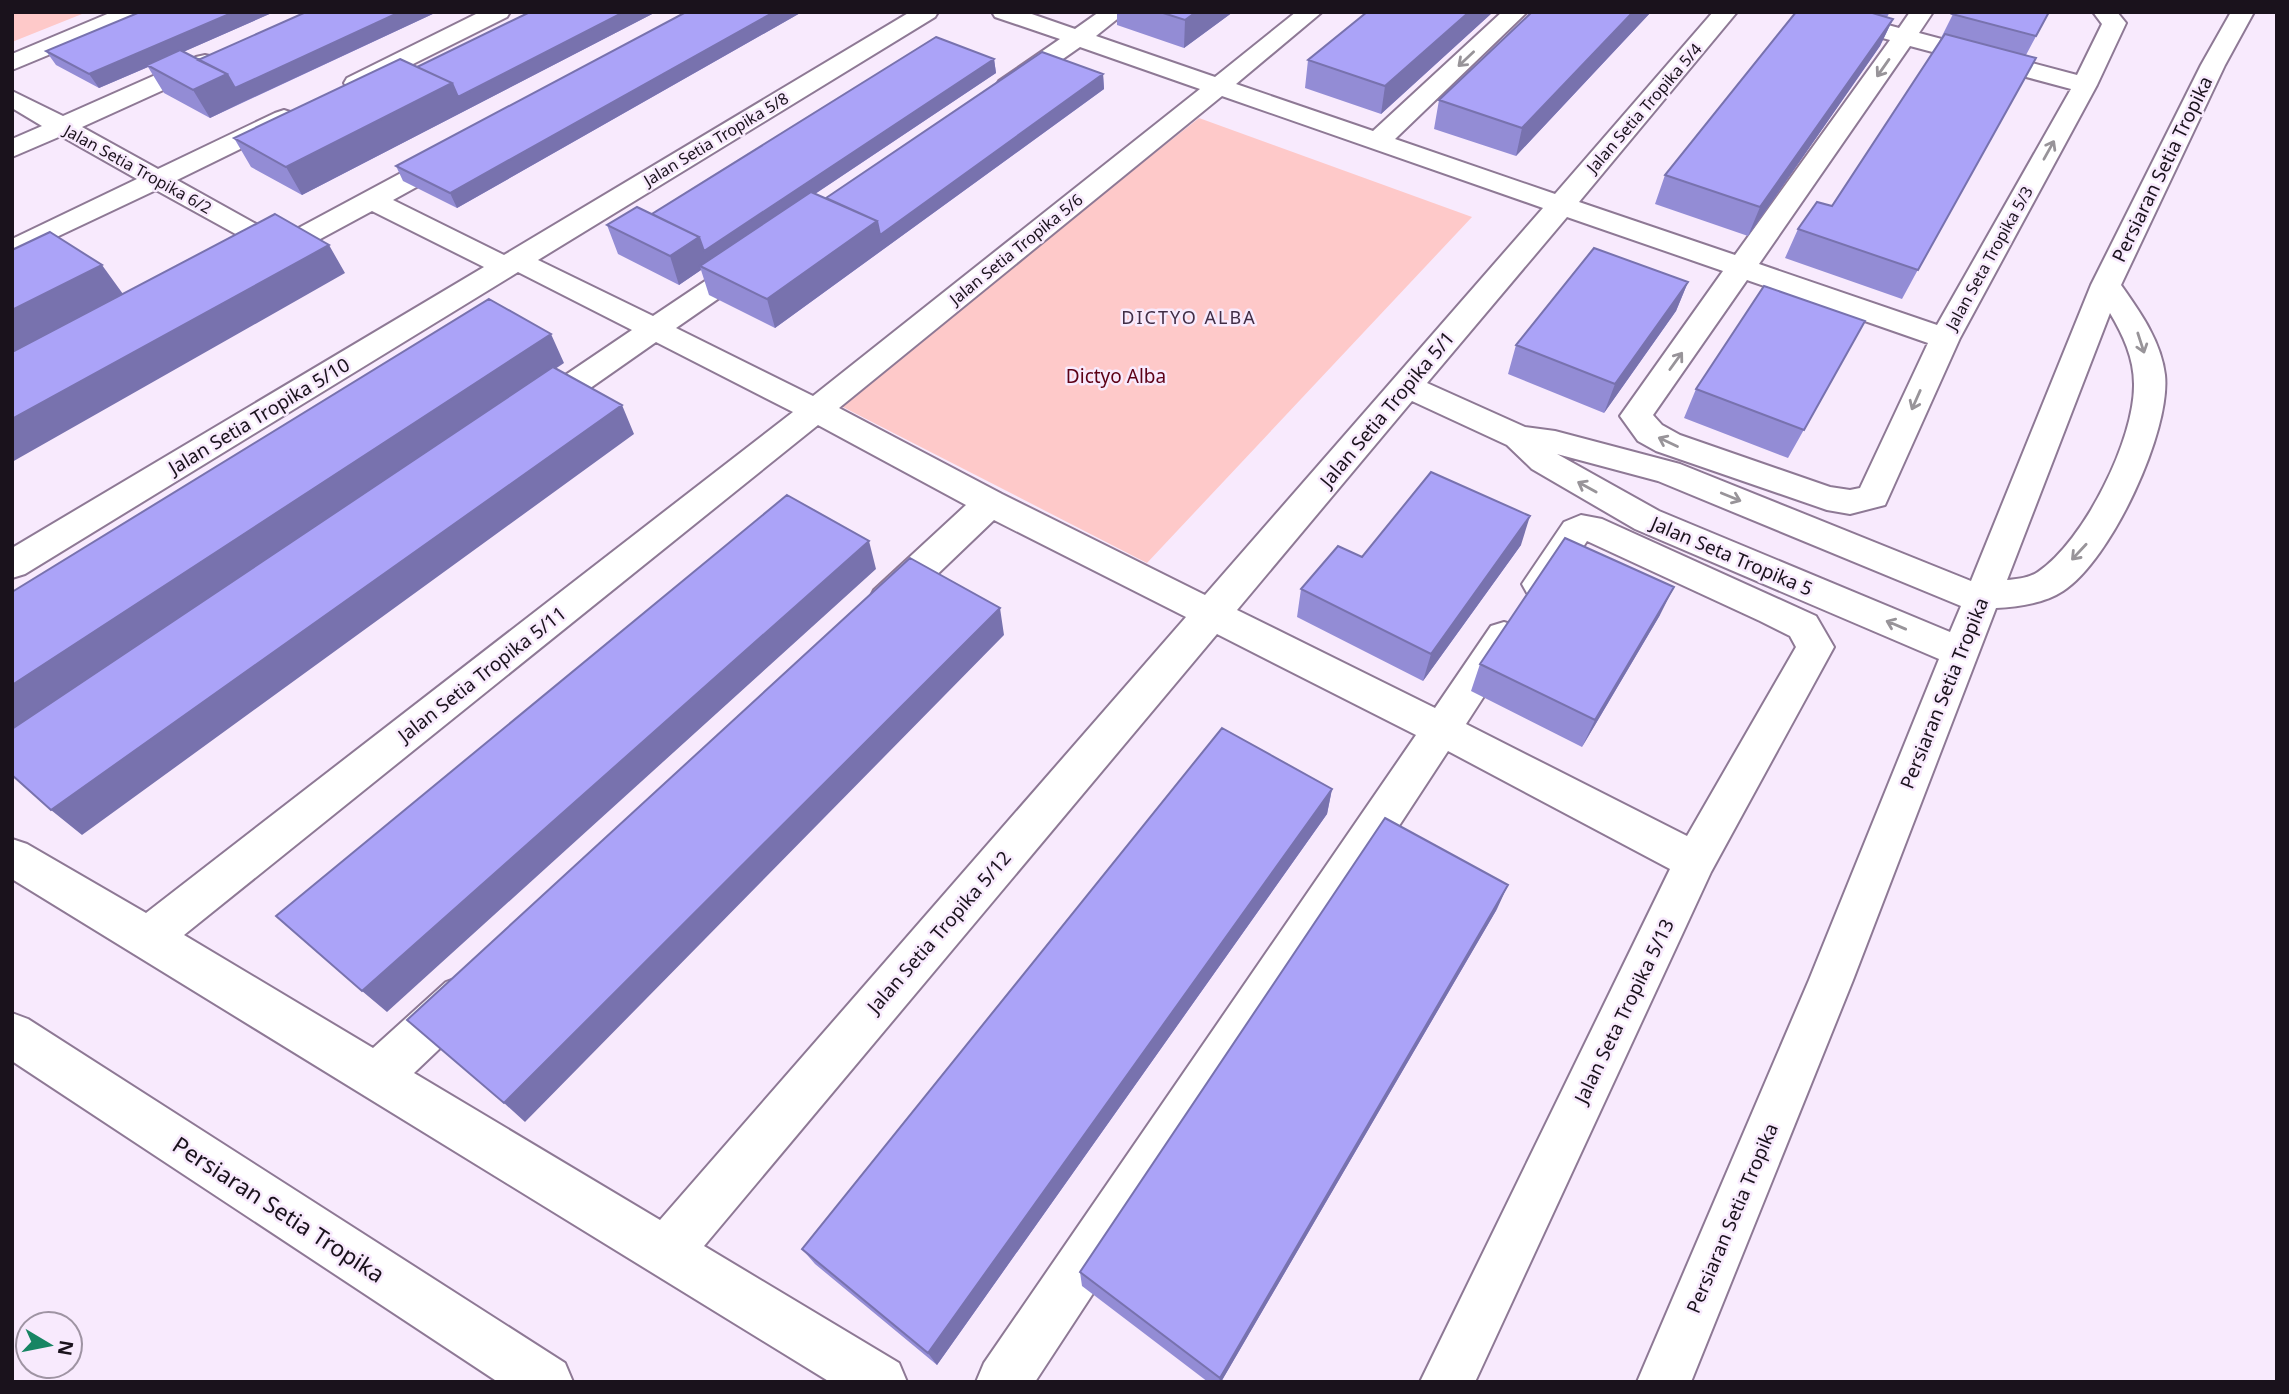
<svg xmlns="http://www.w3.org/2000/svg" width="2289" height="1394" font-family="'Noto Sans',sans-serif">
	<rect width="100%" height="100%" fill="#f8eafd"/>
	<path fill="#fec9c9" d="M12,12h75l-75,30z
		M1199,118l273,99 -325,346 -310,-159z"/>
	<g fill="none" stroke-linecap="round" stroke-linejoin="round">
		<g stroke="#8e7995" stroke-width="4">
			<path id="minor" d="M112,12h31l-3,5 -128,53v-16z
				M480,12h30l-3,5 -142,71 -9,2 -9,-2 -3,-5 3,-5z
				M910,12h28l-3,5 -397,243 115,56 88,-59 10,-3 10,3 4,6 -4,6 -85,59 137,68 387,-307 -120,-42 -63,44 -9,2 -9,-2 -3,-5 3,-5 61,-42 -65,-22 -3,-5h34l49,17 24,-17h27l-30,24 119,41 81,-65h26l-86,72 137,47 129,-119h25l-132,127 160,55 158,-182h24l-158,190 156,53 155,-215 -86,-23 -3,-5h39l59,16 11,-16h23l-14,21 158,42 25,-51 -9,-12h24l9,11 -29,62 -137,253 -75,167 -35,9 -23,-4 -171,-59 -18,-10 -18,-25 103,-145 -156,-54 -140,166 98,44 30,4 125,33 291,117 120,-296 110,-220 30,-53h23l-29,53 -104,220c19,27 40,56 44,90 6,56 -54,185 -102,216 -18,12 -45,16 -67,17l-143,372 -162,402h-54l172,-402 130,-321 -304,-130 -103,-60 -25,-24 -95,-44 -175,209 198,98 56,-82 13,-4 13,4 6,10 -57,88 221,112 109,-189 -6,-11 -30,-15 -173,-80 -34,52 -13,4 -13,-4 -5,-9 42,-62 17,-7 21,4 214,97 18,31 -123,225 -236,510h-55l250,-513 -222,-118 -413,631h-59l8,-19 432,-628 -199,-101 -513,612 195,117 8,19h-77l-818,-503v-40l15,5 119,69 647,-501 -137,-70 -110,77 -11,3 -11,-3 -5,-8 5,-8 108,-73 -114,-58 -493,302 -13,4v-30l472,-281 -112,-56 -98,53 -10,3 -10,-3 -4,-6 11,-10 -105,-58 -144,68v-19l125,-60 -76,-43 -49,21v-18l30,-13 -30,-18v-17l51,25 133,-59 9,-2 9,2 3,5 -3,5 -132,60 76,42 117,-56 9,-3 9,3 4,5 -4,5 -116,57 97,54 4,5 164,-88 9,-2 9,2 4,6 -4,6 -67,37 111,55zM1910,46l161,43 -134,236 -178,-61zM1222,96l321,112 -338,387 -203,-101 -163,-86zM1747,280l181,63 -68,145 -10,2 -20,-3 -150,-52 -18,-10 -9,-10zM2110,313c13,22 24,45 24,71 1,55 -50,157 -96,188 -9,6 -20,7 -31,8zM818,425l148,80 -92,85 -5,10 5,10 13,4 13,-4 94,-90 192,97 -526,603 -246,-147 64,-61 7,-15 -7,-15 -16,-6 -16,6 -73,66 -189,-113zM1557,454l101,27 303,125 -11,26 -291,-121z
				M12,1013l16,6 537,344 8,19h-75l-486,-321z"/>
		</g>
		<use href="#minor" fill="#fff" fill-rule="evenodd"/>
	</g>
	<path fill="#938cd5" d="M140,12h134l-91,40 15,8 239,-48 -227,106 -46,-25 -16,-26 -49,21 -43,-23 -10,-14z
		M530,12h126l-354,183 -51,-28 -17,-29 183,-71z
		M686,12h116l-345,196 -54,-27 -7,-15z
		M1117,12h116l-49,36 -67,-23z
		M1493,12l-112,102 -76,-26 3,-28z
		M1651,12l-135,144 -82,-27 5,-29z
		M1796,12h94l-3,5 6,2 -13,27 -132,190 -93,-32 10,-29z
		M1954,12h95l-23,43 -99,198 -25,46 -117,-41 13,-29 34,-23 108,-164h-1z
		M994,59l2,14 -181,121 11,4 277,-124 1,15 -329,239 -66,-33 -8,-25 -22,15 -61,-31 -11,-29 45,-11z
		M1688,282l-12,29 -72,102 -96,-39 8,-29z
		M1865,321l-77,137 -104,-40 12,-29z
		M1521,545l-98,136 -126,-64 4,-28 61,-32z
		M1660,615l-78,132 -111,-56 9,-27z
		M1332,789l-5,25 -390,551 -122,-101 -13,-15z
		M1497,909l-276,473h-13l-126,-96 -2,-14z"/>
	<path fill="#7872ae" d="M234,12h40l-125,55 -2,-2 1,2 -49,21 -10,-14z
		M400,12h37l-194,90 -8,-14z
		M624,12h32l-354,183 -16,-28 166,-84z
		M774,12h28l-345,196 -7,-15z
		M1196,12h37l-49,36 1,-28z
		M1469,12h24l-112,102 4,-28z
		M1633,12h18l-135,144 6,-28z
		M1893,19l-13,27 -132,190 12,-29z
		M994,59l2,14 -292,195 -4,-2 1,4 -22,15 -9,-29 29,-19z
		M227,74l16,28 -33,16 -17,-28z
		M1103,74l1,15 -329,239 -8,-29 110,-78z
		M329,245l16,28 -333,189v-43z
		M102,265l21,29 -111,58v-42z
		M1688,282l-12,29 -72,102 11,-29z
		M551,334l13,29 -552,369v-47z
		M622,405l12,29 -552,401 -31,-25z
		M1530,516l-9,29 -98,136 8,-27z
		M869,541l7,28 -489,443 -25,-21z
		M1674,587l-14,28 -78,132 13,-27z
		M1000,608l4,27 -479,487 -21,-19z
		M1332,789l-5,25 -390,551 -9,-12z
		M1508,885l-11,24 -276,473h-2l1,-4z"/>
	<path fill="#aba3f8" stroke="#7872ae" stroke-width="2" d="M140,12h94l-145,62 -43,-23z
		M306,12h94l-165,76 -8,-14 -29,-14z
		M530,12h94l-166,85 -6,-14 -35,-16z
		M686,12h88l-324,181 -54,-27z
		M1160,12h36l-11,8z
		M1367,12h102l-84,74 -77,-26z
		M1532,12h101l-111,116 -83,-28z
		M1796,12h73l24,7 -133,188 -95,-32z
		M1954,12h95l-13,24 -84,-22z
		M1945,34l91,24 -118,212 -120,-41 19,-27 15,4z
		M936,37l58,22 -290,192 -5,-14 -47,-23z
		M180,50l47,24 -34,16 -46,-25z
		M1042,52l61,22 -223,161 -3,-14 -51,-23z
		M400,59l52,24 -166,84 -52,-29z
		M811,192l66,29 -110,78 -67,-33z
		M637,207l62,30 -29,19 -63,-31z
		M275,214l54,31 -317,174v-67z
		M50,232l52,33 -90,45v-60z
		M1594,248l94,34 -73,102 -99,-39z
		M1764,286l101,35 -61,109 -108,-41z
		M489,299l62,35 -539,351v-93z
		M553,367l69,38 -571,405 -39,-35v-46z
		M1431,472l99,44 -99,138 -130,-65 37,-43 24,11z
		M787,495l82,46 -507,450 -86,-75z
		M1565,538l109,49 -79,133 -115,-56z
		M910,558l90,50 -496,495 -97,-83z
		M1222,728l110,61 -404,564 -126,-104z
		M1385,818l123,67 -288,493 -140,-106z"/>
	<defs><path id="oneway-shaft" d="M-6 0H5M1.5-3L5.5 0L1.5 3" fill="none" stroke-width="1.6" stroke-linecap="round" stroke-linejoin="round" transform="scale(1.75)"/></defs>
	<g stroke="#989499">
		<use href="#oneway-shaft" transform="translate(1466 59) rotate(137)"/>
		<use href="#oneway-shaft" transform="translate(1883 68) rotate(125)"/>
		<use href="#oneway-shaft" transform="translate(2049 150) rotate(-61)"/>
		<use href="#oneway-shaft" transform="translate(2141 343) rotate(72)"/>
		<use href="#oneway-shaft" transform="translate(1676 361) rotate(-54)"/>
		<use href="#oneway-shaft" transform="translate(1916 400) rotate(114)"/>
		<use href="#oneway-shaft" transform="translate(1668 442) rotate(-155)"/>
		<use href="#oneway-shaft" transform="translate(1587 487) rotate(-151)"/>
		<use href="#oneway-shaft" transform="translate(1731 497) rotate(22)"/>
		<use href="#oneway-shaft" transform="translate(2079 552) rotate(133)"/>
		<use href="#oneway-shaft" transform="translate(1896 625) rotate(-157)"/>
	</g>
	<g text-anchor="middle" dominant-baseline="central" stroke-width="5" stroke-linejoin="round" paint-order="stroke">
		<g font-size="16" fill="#1a121c" stroke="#f8eafd">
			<text transform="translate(1644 108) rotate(-49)">Jalan Setia Tropika 5/4</text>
			<text transform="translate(716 139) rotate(-31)">Jalan Setia Tropika 5/8</text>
			<text transform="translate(138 169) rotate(29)">Jalan Setia Tropika 6/2</text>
			<text transform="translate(1016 249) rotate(-39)">Jalan Setia Tropika 5/6</text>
			<text transform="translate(1989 258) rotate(-61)">Jalan Seta Tropika 5/3</text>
		</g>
		<g font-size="18" letter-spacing="2" fill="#412e46" stroke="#f8eafd">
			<text x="1189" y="317">DICTYO ALBA</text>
		</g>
		<g font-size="19" fill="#1a121c" stroke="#f8eafd">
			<text transform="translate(2162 169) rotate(-64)">Persiaran Setia Tropika</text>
			<text transform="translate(1387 409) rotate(-50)">Jalan Setia Tropika 5/1</text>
			<text transform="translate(259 416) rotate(-31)">Jalan Setia Tropika 5/10</text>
			<text transform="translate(1732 556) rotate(23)">Jalan Seta Tropika 5</text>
			<text transform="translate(482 674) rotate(-38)">Jalan Setia Tropika 5/11</text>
			<text transform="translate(1944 693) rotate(-68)">Persiaran Setia Tropika</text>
			<text transform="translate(939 932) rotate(-49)">Jalan Setia Tropika 5/12</text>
			<text transform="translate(1624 1011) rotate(-64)">Jalan Seta Tropika 5/13</text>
			<text transform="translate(1732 1218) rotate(-67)">Persiaran Setia Tropika</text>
		</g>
		<g font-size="19" fill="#5d0116" stroke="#f8eafd">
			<text x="1116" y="376">Dictyo Alba</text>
		</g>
		<g font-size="23" fill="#1a121c" stroke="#f8eafd">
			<text transform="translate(279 1209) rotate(33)">Persiaran Setia Tropika</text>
		</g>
	</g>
	<rect width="2289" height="1394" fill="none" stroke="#1a121c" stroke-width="28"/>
	<g transform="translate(49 1345) rotate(100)"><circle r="33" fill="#f8eafd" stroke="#9f94a3" stroke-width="2"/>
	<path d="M0-5L12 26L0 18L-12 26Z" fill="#178563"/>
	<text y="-10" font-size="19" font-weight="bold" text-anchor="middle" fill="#1a121c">N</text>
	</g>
</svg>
